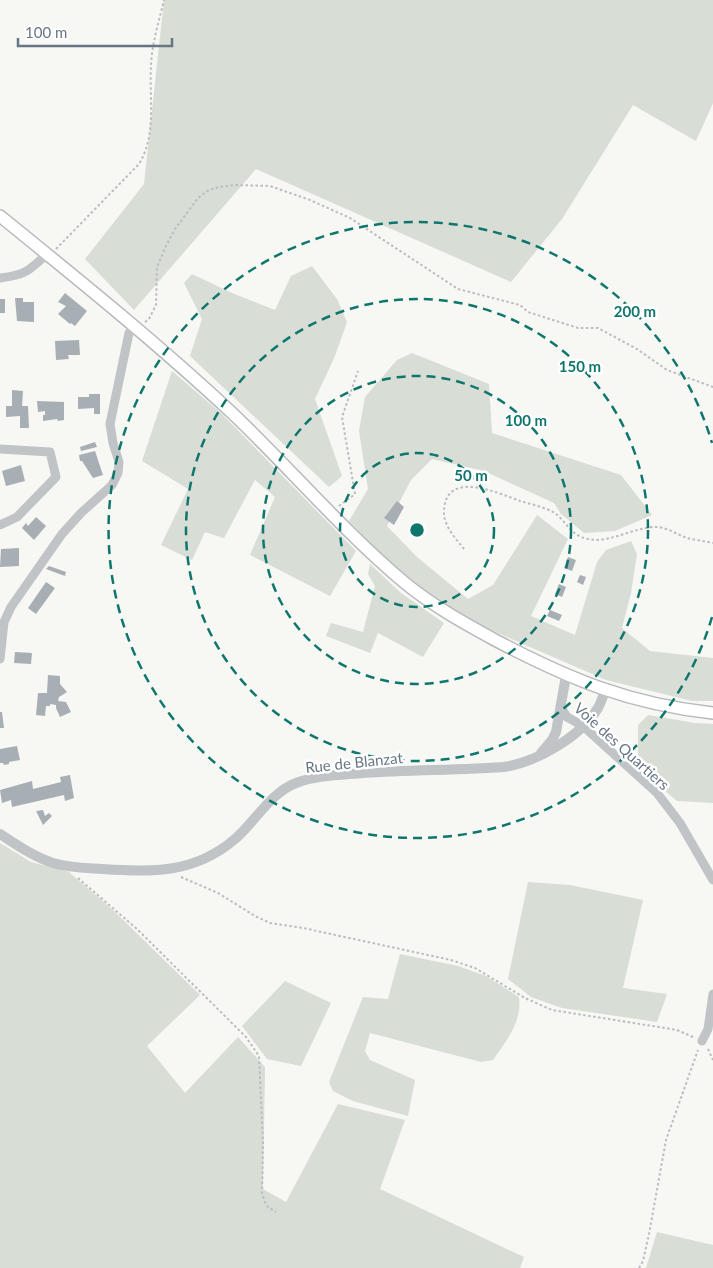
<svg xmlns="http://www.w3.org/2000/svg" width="713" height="1268" font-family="Lato,sans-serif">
	<rect width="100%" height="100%" fill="#f7f7f4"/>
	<path fill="#d8ddd5" d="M164,0h549v103l-17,38 -63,-36 -71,114 -51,63 -255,-113 -122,141 -49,-51 59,-75z
		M312,266l25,33 10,23 -12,34 -20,43 27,77 -13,11 -139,-131 12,-37 -18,-36 8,-9 40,19 43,17 16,-34z
		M412,353l77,31 3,49 129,42 31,40 -37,16 -31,2 -23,-19 -7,-11 -70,-32 -52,-12 -21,21 -24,46 30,31 51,42 25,-14 44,-70 31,24 -37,77 44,19 22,-73 9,-12 25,-9 6,13 -6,39 -9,35 28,23 63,7v43h-21l-86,-21 -129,-56 -40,-23 -56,-47 -32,-33 19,-32 -9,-58 6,-34 32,-37z
		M172,371l50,43 134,137 -26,45 -80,-41 25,-58 -20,-17 -31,58 -19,-6 -13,28 -31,-15 27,-56 -46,-28z
		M370,564l31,29 43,30 -21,34 -45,-24 -8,20 -44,-17 5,-13 32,9 12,-46 -7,-12z
		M648,715l47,8 18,1v79l-36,-2 -39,-33v-43z
		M0,843l31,19 38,10 43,37 88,86 -53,51 38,47 53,-56 27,30 -2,122 23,13 52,-98 67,16 -25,69 144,68 -4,11h-520z
		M528,882l42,3 73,15 -20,88 44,6 -10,28 -95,-14 -31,-11 -23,-18z
		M400,954l58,12 28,10 33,21c3,26 -12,42 -26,63l-12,2 -111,-29 -5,18 5,9 45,20 -7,36 -55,-15 -20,-10 -4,-9 34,-85 25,2z
		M285,981l46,22 -30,63 -34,-7 -25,-33z
		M657,1232l56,13v23h-67z"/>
	<path fill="#a7afb5" d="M65,293l22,18 -12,15 -4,-3 -1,1 -12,-10 8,-8 -8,-4z
		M15,298h8v4h11v20l-17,-1z
		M0,299h5v14h-5z
		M79,340l1,15h-12l1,4 -13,1 -1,-19z
		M12,390l11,1 -1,15h6l1,22h-9v-12l-14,1v-11h6z
		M89,394h11v20h-6v-6l-16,1v-12h11z
		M37,401l27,1v18l-6,1 -1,-2 -14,2v-6h2v-4l-7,1z
		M95,442l2,5 -16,4 -1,-4z
		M95,451l8,24 -10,3 -11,-17h-2l-1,-6z
		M21,465l4,16 -19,5 -4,-15z
		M397,501l7,6 -10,18 -10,-7z
		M36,517l10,9 -12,14 -12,-12 4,-5 2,3z
		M19,548v18l-19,1 1,-18z
		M568,557l8,3 -4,11 -8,-3z
		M49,566l17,6 -1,4 -19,-7z
		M580,575l6,2 -3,8 -6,-3z
		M46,582l9,6 -19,26 -8,-6z
		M559,584l7,3 -4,10 -7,-3z
		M550,610l12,5 -3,6 -12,-5z
		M15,652l17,1 -1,11 -17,-1z
		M48,675l12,1v8l7,8 -8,5 -1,4 8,1 5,10 -11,5 -4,-9v-3l-6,-1v2h-4l-1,10 -9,-1 2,-22h9z
		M0,712h2l2,16h-4z
		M17,746l3,14 -11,2v2l-5,1 -1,-2h-3v-14z
		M70,775l4,23 -9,3 -1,-6 -52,12 -1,-7 -9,3 -2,-13 32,-9 1,8 28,-7 -1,-5z
		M43,810l2,6 4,-3 3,3 -9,9 -7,-14z"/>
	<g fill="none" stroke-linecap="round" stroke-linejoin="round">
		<g stroke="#b5b9be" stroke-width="14">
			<path id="secondary" d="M0,216c79,64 157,127 231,196 59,56 112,119 174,171 28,23 59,40 90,57 74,39 134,64 218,73"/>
		</g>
		<path stroke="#babdbf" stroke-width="2" stroke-dasharray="2.5 2.5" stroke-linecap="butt" d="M56,249l83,-85c18,-29 10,-67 12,-99 1,-22 8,-44 13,-65
			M145,322l4,-3 7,-14 1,-38 9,-21 9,-17 23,-31 11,-8 10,-3 16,-2 35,1 40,14 40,18 108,71 62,16 8,7 50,16h20l39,21 30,21 46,17
			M339,506l16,-12 -13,-77 16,-46
			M464,549c-8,-10 -20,-23 -20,-36 0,-45 54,-20 76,-12 10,3 24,6 33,11 14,9 16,23 35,27 22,5 47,-13 70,-12 10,1 20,8 29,11 8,2 17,3 26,5
			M181,877l37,16 37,23 15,7 33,5 148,32 24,8 50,30 27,12 113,18 12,2 16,7
			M78,878l59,51 109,108 13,19 4,88 -1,49 3,9 3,5 8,5
			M708,1049l5,11
			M639,1268l4,-7 6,-27 17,-94 32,-90"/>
		<path stroke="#c0c4c7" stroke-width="9" d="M0,278c25,-3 29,-7 47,-24
			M0,449l50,3 6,25 -39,40 -17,8
			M0,659l4,-37 7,-15 51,-73 19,-21 31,-28 6,-12 1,-11 -6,-19 -3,-19 19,-91 6,-7
			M561,707l6,10 16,9 74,67 23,30 33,57
			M702,1041l6,-12 5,-35"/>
		<path stroke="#c0c4c7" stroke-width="10" d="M541,753l11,-13 4,-8 10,-56
			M0,834c17,11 34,23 53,29 16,5 33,5 49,6 51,3 92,5 133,-30 21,-18 35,-46 61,-56 21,-8 46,-8 68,-10 47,-3 94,-3 140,-6 33,-5 76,-30 94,-59 3,-5 5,-12 7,-18"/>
		<use href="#secondary" stroke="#fff" stroke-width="11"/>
	</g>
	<g fill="none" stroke="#0f766e" stroke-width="2.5" stroke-dasharray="9 6">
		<circle cx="417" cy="530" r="77"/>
		<circle cx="417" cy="530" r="154"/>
		<circle cx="417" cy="530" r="231"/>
		<path d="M712 617A308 308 0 1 1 712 443"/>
	</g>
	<g text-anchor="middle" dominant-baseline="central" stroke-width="5" stroke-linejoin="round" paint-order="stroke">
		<g font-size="15" fill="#677684" stroke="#fff">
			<text transform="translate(622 746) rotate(42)">Voie des Quartiers</text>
			<text transform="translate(354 762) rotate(-6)">Rue de Blanzat</text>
		</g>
	</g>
	<circle cx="417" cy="530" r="8" fill="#0f766e" stroke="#fff" stroke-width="2.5"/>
	<g font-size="15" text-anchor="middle" font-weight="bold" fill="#0f766e" stroke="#fff" stroke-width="5" stroke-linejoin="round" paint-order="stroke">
		<text x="635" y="317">200 m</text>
		<text x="580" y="372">150 m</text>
		<text x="526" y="426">100 m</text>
		<text x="471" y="481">50 m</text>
	</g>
	<path d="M18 38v8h154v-8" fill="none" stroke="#677684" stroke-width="2.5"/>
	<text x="25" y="38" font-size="15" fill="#677684" stroke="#ffffff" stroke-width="4" paint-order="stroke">100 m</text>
</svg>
